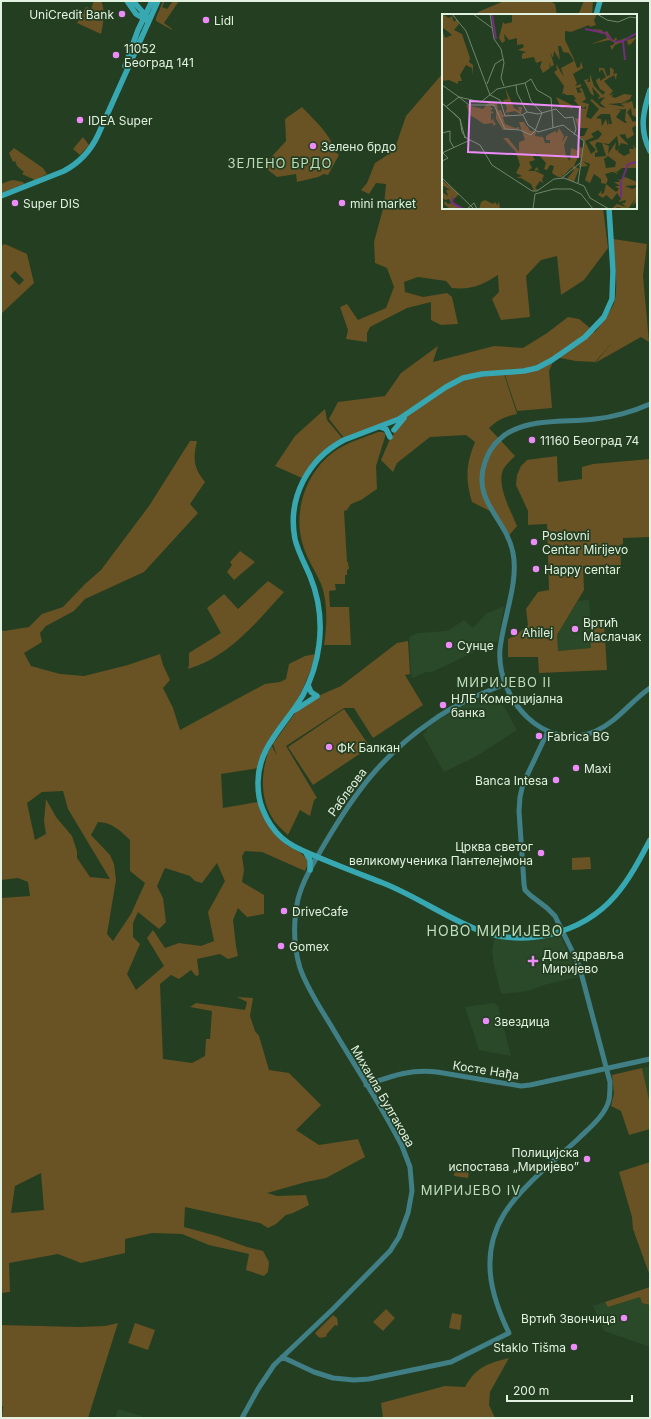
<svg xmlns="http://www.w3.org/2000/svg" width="651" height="1419" font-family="Inter,sans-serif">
	<rect width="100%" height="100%" fill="#243e22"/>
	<path fill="#2a4929" d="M589,600l3,48 -35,3v-16l21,-34z
		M504,606l-6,35 -66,31h-6l-13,6 -2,-3 -2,-38 9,-4 28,-2 5,-2 13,-9 9,8 13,-14z
		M493,693l13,17 11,20 -40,26 -33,16 -21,-37 6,-8 9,-7 26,-15z
		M561,936l17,37v4l-34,8 -16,6 -24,3 -3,-1 -7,-27 -2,-16 2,-10 3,-2 15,3 18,-1z
		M494,1003l4,3 13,50 -32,-6 -14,-43z
		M650,1066v38l-8,-36z
		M647,1288l3,3v56l-46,-16 -11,-25z
		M118,1409l24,7v2h-27z"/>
	<path fill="#695223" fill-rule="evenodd" d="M94,1h7c5,10 2,23 0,33l-24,-11 9,-16 5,2z
		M163,1h2l-3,6 5,2 6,-8h6l-15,22 8,6v1l-16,-9v-3z
		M504,1h46l5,3 2,11h-78l-1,-3z
		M584,1h9l-1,14h-14z
		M443,73v135h160l5,40 -24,32 -23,15 -4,-39 -16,4 -15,16 4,41 -29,3 -9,-21 7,-7 -1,-17c-16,10 -26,15 -46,13l-6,-7 -28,-4 -14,5 1,10 18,5 24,-4 5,4 6,27 -17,1 -10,-5v-18l-24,6 -37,19 -3,6v9l-21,-3 2,-9 -8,-23 7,-3 11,16 28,-12 8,-21 -7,-19 -12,-5 -1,-21 10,-37 2,-21 -10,-1 -7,11 -8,-4 6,-7 8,-20 14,-9 6,-6 11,-32z
		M302,107c10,11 31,29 32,44l5,4 -11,20 -4,-1 -6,3 -21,5 -1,-8 -19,3 -14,-11 23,-25 -1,-22z
		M83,137l6,8 -9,10 -7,-6z
		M14,148l29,20 4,6 -12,6 -13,-6 2,-2 -7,-6 -2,-5 -2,1 -4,-9z
		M13,180l10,2 1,2 -23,9v-9l8,-3z
		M613,239l34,5 -4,32 6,66 -8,-5 -46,26 17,-20 -17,19 -19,-1 -21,-4 -6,14 3,37 -35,3 -13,-39 -35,3 -70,42 -55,21 -15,-19 9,-17 47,-6 16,-23 37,-27 -5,16 61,-16 29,2 24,-15 21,-16 11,2 16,13c7,-9 15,-19 19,-29 5,-14 0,-48 -1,-64z
		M5,244l22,10 7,29 -33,31v-68zM15,271l9,9 -5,5 -9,-9z
		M504,374l13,40c-11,2 -20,6 -28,14l26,28c-4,4 -8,8 -11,12 -9,15 7,43 13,58l-10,12 -15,-26 -20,-10c-7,-23 -6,-38 3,-60l-9,-7 -36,2 -33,26 -4,9 -12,-12 9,-21 17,-23 39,-27 23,-11z
		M325,409l2,11 16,19 -41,39 -27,-12 20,-30z
		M378,432h5l2,2v3l-9,29 1,23 -16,11 -10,4 -4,6 -3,1 3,51h1l1,7 -2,1v5h-2v9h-10l1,6 -7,1 1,16h19l2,38h-27c3,-19 4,-43 -3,-61 -6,-14 -15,-26 -19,-42 -9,-34 6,-74 36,-93 12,-7 27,-12 40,-17z
		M190,441h7c-4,18 -4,26 8,41l-15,22 8,9 -54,59 -59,27 -11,12 -28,15 -6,7 2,9 -18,11 7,13 29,8 24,2 44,-11 32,-11 3,11 7,15 -7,8 10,20 7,22 85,-46 15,-2 6,-3 3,-15 16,-8 11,-2c-12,41 -36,77 -57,114l-38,6 2,34 35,-6c5,17 12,29 26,41 6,5 16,8 21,14 4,4 2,10 0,14l-43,-19 -17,-1 -3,5 2,14 -2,12 22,13v19l-17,3 -9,-9 -5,12 3,26 2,10 -10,3 -8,-5 -23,5 2,16 -3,1 -5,-6 -12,9 -8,-4 -11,9 3,75 29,4 13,-7 1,-17h4l2,-28 -22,-4 6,-4 49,7 2,-8 -10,-5 16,1 -3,18 5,15 4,5 10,34 20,3 32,32 -25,25 23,15 39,-6 7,18 -39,21 -20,4 -39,11 10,3 29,-1 3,10 -16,8 -7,2 -10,9 -8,4 -8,-5 -75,-16 -1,20 33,9 30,11 16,4 6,11 -1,10 -4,4 -18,-6 3,-16 -40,-9 -27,-11 -30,-1 -27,6v14l-44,10 -23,-9 -49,9 1,29 -9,1v-395l29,-2 -2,-14 -10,-4 -17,2v-250l3,1 25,-4 13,-13 21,-7 22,-23 16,-14 48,-64zM63,791l5,18 42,70 -20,-2 -13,-19v-7l-5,-15 -16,-19 -10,-18 -2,22 2,13 -11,6 -8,-37 15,-11zM98,822c13,0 23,9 32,18v31l15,12 -14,31 -18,27 -6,-7 9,-54 -2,-16 -4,-9 -19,-20zM217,863l8,18 -17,31 6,29 -13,5 -22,-3 -14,5 -12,-18 -6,8 17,28 -28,24 -9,-16 13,-30 -7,-7v-14l5,-11 21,17 7,-7 -3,-24 -6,-12 8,-18 25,8 5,5 7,2zM41,1173l3,37 -33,3 4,-27z
		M557,456l1,26 24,-3v-12l11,-3 57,-5v78l-27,1v6l-3,1 1,20 -38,1 1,24 -27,45 1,16 33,-3 -1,-25h14l3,47 -68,3 -1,-16h-30v-18l8,-4 12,-10 -2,-16 12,-17 11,-2 -2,-66 -19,1v-14l-12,-26 1,-10 4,-9 6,-6z
		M240,551l15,11 -21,18 -7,-8 5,-7 -2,-3z
		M268,581l16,11c-28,31 -55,65 -96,77l1,-5v-11l32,-20 -14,-25 17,-14 14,15z
		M408,641l2,33 -5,1 18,30 -50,33 -19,-30h-10l-58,38 31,52 -3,2 -4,16 -10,-6 -12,25c-4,-4 -9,-8 -13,-13 -17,-24 -14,-52 -4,-78l6,12 -4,-12 22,-31 23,-17 23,-10 56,-43z
		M344,709l26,38 -57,38 -25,-38z
		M590,857l1,12 -19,1v-12z
		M642,1068l8,36v25l-21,6 -8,-24 -10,-5 3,-13 -2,-18z
		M650,1162v114l-17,-47 -1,-12 -13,-45z
		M455,1167l14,2 -1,9 -14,-2z
		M650,1287v18l-8,-2 -2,-6 -32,10 -3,-5z
		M386,1309l9,9 -12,13 -10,-9z
		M452,1313l10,2 -2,15 -11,-2z
		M333,1315l4,3 1,6 -1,2 -2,-1 -9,10 1,1c-6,3 -9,2 -12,-3z
		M118,1323l-30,95h-86l1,-12h-2v-81l78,2 26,-1z
		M135,1323l20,7 -7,20 -20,-7z
		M509,1358l-19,34 -1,13 6,13h-112l-2,-15 64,-17 20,1c12,-21 22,-23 44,-29z"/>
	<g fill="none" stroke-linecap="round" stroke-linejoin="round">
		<path stroke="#407f85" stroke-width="5" d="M650,404c-18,8 -36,13 -55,15 -30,4 -72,-2 -95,20 -7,6 -12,14 -15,23 -14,39 22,57 28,91 6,29 -10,66 -13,96 -4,49 44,105 96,82 22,-10 35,-30 54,-43
			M366,1085c26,-9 43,-16 71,-13l84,14 9,-1 120,-26
			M282,1357l32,15 19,6 21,2 15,-1 82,-17 58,-29c-19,-39 -29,-79 -5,-119 16,-26 50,-53 73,-74 11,-11 28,-24 32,-40 1,-6 1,-12 1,-18l-31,-117 -24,-49 -8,-8 -17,-13 -5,-5 -1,-6 -5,-73 1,-14 3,-13 25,-53
			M242,1418l16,-29 16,-24 59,-56 57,-58 9,-14 9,-24 4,-22 -2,-24 -8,-21c-21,-42 -48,-81 -72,-122 -11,-18 -23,-36 -30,-56 -7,-23 -7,-45 -2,-69 5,-19 16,-37 26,-54 30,-51 58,-90 108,-124 22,-16 48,-27 73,-37"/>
		<path stroke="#37a8b2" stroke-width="5.5" d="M127,1l9,13 10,6
			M133,1l14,16
			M596,15l4,-14
			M125,66l13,-36 14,-29
			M650,90c-7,22 -11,39 0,61
			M1,196l63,-25c15,-8 27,-21 34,-36l60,-134
			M609,208l4,63 -1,28 -8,18 -19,20 -33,23 -15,8 -13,3 -42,3 -19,4 -17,9 -47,32 -55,21c-36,19 -57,58 -49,99 3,13 10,25 15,37 9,22 12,46 9,69 -2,17 -8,35 -16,50 -17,30 -46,52 -45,89 0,9 1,17 5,26 4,10 11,21 19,28 9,8 21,13 31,17 23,10 47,19 70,28 33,13 62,34 95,47 46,18 104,4 137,-34 14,-16 25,-37 35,-56
			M380,427l6,2 4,8
			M394,430l10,-12
			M308,685l3,7 6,4
			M295,710l22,-14
			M306,853l4,7v10"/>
	</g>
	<g fill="#ed8cf9" stroke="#243e22" stroke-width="1.5">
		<circle cx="122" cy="14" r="4"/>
		<circle cx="206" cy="20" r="4"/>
		<circle cx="116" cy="55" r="4"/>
		<circle cx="80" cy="120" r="4"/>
		<circle cx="313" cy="146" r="4"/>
		<circle cx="15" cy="203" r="4"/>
		<circle cx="342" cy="203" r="4"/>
		<circle cx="532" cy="440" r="4"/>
		<circle cx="534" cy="542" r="4"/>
		<circle cx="536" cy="569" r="4"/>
		<circle cx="575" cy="629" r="4"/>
		<circle cx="514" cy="632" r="4"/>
		<circle cx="449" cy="645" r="4"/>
		<circle cx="443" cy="705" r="4"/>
		<circle cx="539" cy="736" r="4"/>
		<circle cx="329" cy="747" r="4"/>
		<circle cx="576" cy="768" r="4"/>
		<circle cx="556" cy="780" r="4"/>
		<circle cx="541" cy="853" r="4"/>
		<circle cx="284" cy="911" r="4"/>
		<circle cx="281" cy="946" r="4"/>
		<path d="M531 955h4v4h4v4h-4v4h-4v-4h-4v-4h4z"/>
		<circle cx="486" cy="1021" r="4"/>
		<circle cx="587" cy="1159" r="4"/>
		<circle cx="624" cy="1318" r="4"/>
		<circle cx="574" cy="1347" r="4"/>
	</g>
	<g text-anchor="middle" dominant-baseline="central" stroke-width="3.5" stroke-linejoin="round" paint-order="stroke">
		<g font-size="12" fill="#e2f2e0" stroke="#243e22" text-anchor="start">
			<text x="114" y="14" text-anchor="end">UniCredit Bank</text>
			<text x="214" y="20">Lidl</text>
			<text x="124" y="48">11052<tspan x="124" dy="14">Београд 141</tspan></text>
			<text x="88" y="120">IDEA Super</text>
			<text x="321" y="146">Зелено брдо</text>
			<text x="23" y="203">Super DIS</text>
			<text x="350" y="203">mini market</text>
			<text x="540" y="440">11160 Београд 74</text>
			<text x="542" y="535">Poslovni<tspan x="542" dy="14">Centar Mirijevo</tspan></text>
			<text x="544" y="569">Happy centar</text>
			<text x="583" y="622">Вртић<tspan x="583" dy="14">Маслачак</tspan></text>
			<text x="522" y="632">Ahilej</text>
			<text x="457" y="645">Сунце</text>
			<text x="451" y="698">НЛБ Комерцијална<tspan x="451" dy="14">банка</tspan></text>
			<text x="547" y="736">Fabrica BG</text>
			<text x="337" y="747">ФК Балкан</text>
			<text x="584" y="768">Maxi</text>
			<text x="548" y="780" text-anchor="end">Banca Intesa</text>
			<text x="533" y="846" text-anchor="end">Црква светог<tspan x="533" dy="14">великомученика Пантелејмона</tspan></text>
			<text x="292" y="911">DriveCafe</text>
			<text x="289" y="946">Gomex</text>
			<text x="542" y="954">Дом здравља<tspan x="542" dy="14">Миријево</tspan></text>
			<text x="494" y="1021">Звездица</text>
			<text x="579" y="1152" text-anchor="end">Полицијска<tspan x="579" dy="14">испостава „Миријево”</tspan></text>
			<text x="616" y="1318" text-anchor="end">Вртић Звончица</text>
			<text x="566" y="1347" text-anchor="end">Staklo Tišma</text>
		</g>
		<g font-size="12" fill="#e2f2e0" stroke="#243e22">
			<text transform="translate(347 792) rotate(-54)">Раблеова</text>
			<text transform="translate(486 1070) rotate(9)">Косте Нађа</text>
			<text transform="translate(383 1096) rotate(60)">Михаила Булгакова</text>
		</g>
		<g font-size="13" letter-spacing="1" fill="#bdddbb" stroke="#243e22">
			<text x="280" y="163">ЗЕЛЕНО БРДО</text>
			<text x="504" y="682">МИРИЈЕВО II</text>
			<text x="471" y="1190">МИРИЈЕВО IV</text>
		</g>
		<g font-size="14" letter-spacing="1" fill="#bdddbb" stroke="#243e22">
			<text x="495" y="930">НОВО МИРИЈЕВО</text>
		</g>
	</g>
	<g transform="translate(442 14)">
		<rect width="195" height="195" fill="#243e22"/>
		<path d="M0,0l7,4 3,-2 2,6 3,-3 2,5 -5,6 8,4 8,24 -1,4 4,3v11l-1,-8 -6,-3 -6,10 2,6h-4v3l-9,-4 -7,1v-52l3,9 7,-3 -10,-8zM70,0h85l-3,6 2,5 -6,2 -1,-2 -18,7 -6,-1v9l9,19 3,9 3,-1 1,-6 2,7 -10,6 4,9 -2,3 6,-2v3l-5,1 2,5 4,-1 -3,-3 3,-1 4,11 -4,3 7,2 -3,13 5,2 8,-10 -9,-9 2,-1 9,8 5,1 -6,-5 5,-6 -8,2 3,-3 -8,-9 2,9 -3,-2 -7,-14 5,-1 -2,3h3v-8l4,12 9,9 2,-3 -5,-3 -4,-8 1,-2 3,-1v3l6,-4 -4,-8 -3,3v-4h5l3,8 3,-1v-8l4,3 -1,4 4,-1 -1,7 -2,-5 -10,6 9,10 -4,4 5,-1 -3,2 4,2 9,-4 8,1 -2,4 -8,4 -14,1 17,3 -4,-3 8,-3 -4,3 7,-3 2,8 3,-2 -1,10 -4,-2 -1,-7 -4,4 6,10 4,-1v4l-5,3 2,7 -7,4 -2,-5 -6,1 10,10 -8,-2 -2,4 -2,-11 -8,8 -7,-1 7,3 -1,8 8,-12 -1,7 2,2 2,-2 -1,3 6,4 6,-3 -1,-4h5l-1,-4 4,5v18h-15l-5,4 -3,-1 5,3 -7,-2 -7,2 3,6 -2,4 10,8 3,-3 -4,-3h5l-6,-4h6l-2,-3 2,1 5,-3 12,5v3l-12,1 7,3 5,-2v14l-5,5 4,-8 -8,11 -11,-2 -2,2 -2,-2 4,-3 9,3 -4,-4h3l1,-3 -8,2 3,-3 -4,-6 -5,7 -6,-5 -3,3 -5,-3 4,-5 -1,4 3,-1 2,-9 -5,-1v-4l-7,-5 -4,9 -5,-3 5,-16 -7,-3 5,5 -9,1 2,-9 -3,-1 -4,9 5,3 -5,13 -7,-3 7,-9 -2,-3 -9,9 -3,-4 3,5h-5l-6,-4 2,-7 -4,-1 -3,5 -3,-1 2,-6 -9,-10 -4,4 2,3 -6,2 3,6 -4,3h7v-2l2,-2 2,4 -3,-1 -1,1 9,4 -2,5 8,-2 -8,2 2,3 -4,-2 -5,7 3,2 -4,1 -3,-7 -10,-6h-5l6,-2 -6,-3 4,-8 -4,-13 -13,-14h5l11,14v-10l6,-2 -6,-18h5l2,4 -2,1 3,-1 3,5h6l-1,5 8,1 2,6h5v-3h-4v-4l9,-5 2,2 2,-5 5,8 -2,6 4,-6h2l-4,9 2,11 4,5 1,-13 8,3v-4l4,1 1,-7 -5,-5h5l4,-8h-10l-3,-10 5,1 1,-11 5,1v-3l-2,2 -5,-2 -5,-6 2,-1 -3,-4h-7l-2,-2 -2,2 2,-9 -10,-14 3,-2 -1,-6 8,13 -3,-9 13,-7 -5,-8 -6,-1 -2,-6h-3l2,14 -6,-9 -1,7 -3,-6 4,13 -3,2 -2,-5 1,6 -7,5 -3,-6 2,-6 -6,2 -2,-6 -12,2v-5l4,-2 -8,-2 6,-3 -1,-3 -6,1v-7l-8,2 -5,-6 1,7 -3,2 -3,-5 4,-16 2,2 7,-2zM184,95l-1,11 2,3h-2l-9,-6 5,-7h-7zM159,100h9l2,10h-3v-5l-1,7 -2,-7 -4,7 -1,-7 -5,-1zM156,116l4,4 -4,5 -9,3 7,8 -5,4 -6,-13 9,-4 -3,-3zM155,128l5,1 4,13 -11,1v-4l3,-1 -3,-7zM166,142l8,6 -1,5 -9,1 -2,-9zM150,15l10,1 1,3 4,-2 5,8 2,1 2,-3 1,3 -3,1 3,1 8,-4 2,2 10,-3 -6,7 -3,1 -1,-5 -12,5 -3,5 -2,-4 4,-2v-2l-5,-2 -18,4 16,-6 -2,-5 -3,1zM63,73l9,21 6,3 -2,-4h4l-1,8 -6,-4 -10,2 2,-5 -4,-8 5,-1zM114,83l16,8v5l-2,-4 -9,2zM47,88l8,1 1,7h3l2,5 8,-1 -8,3 2,7 10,4 4,-1v2l-16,1 -7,-11v-12l-7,-2 4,4 -3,2 4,1 -3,2v7l4,-4 -2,3 3,4 -3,2v-3l-9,1 -14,-9 -4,-10 17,4zM0,166l17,14 -7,7 10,8h-12l-6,-5 1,-3 3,3 3,-1 -2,-4 -4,1 -3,-3v-5l6,4 -2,-6h4l-6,-4 -2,1zM43,186l8,4 2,-2 2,3 2,-3 1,7h-21l2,-7z" fill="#695223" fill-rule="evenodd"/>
		<path fill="none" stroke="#742c7d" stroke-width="2" d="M50,0l4,25M143,15l20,4 8,8M181,27l2,19M172,28l9,-1 14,-8M180,166l6,-16 9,-2M11,183l-1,6 11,6M179,184v-17"/>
		<path fill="none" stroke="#70866e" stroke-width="1" d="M10,0l14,17 24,64M31,0l19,14M48,0l4,25 7,10 3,14 -3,15 3,8M155,0l10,6 11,2 12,-5 7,1M83,69l6,-4 6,11 14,8 2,30M83,69l6,18 11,12 -7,18 -4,4 -11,-5 -15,-1 -11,-24h-25l-10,-8 22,5 16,-13zM45,70l8,-20 8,-5M0,71l17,12M74,71l1,8 10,19M48,81l10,5 5,16 17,-1 5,-3M0,89l18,16 5,19M0,89l18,16 2,13 4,6M5,92l12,-9M85,98l11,2 18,-5 9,9 8,-1 3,12 -2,6M81,101l5,10 10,7 25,-7 21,16 -6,42M0,119l8,-2v10l4,7M22,123l16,8 12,20 40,26h5l17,-12 10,-1 20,8 6,12 19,11M0,139l28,-13M0,147l6,-3 -5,-5M0,164l32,31M120,164l18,-15M93,180l19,-5h17l10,5 12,15M25,195l7,-6 3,6M91,195l2,-15"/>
		<path fill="#ed8cf9" fill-opacity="0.15" stroke="#ed8cf9" stroke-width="2" d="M28,87l110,6 -2,50 -110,-5z"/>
		<rect width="195" height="195" fill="none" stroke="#e2f2e0" stroke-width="2"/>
	</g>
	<rect width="651" height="1419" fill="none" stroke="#e2f2e0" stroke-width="4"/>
	<path d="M507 1395v6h125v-6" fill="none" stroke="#e2f2e0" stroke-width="2"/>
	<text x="513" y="1395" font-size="12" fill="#e2f2e0" stroke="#243e22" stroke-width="3" paint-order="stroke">200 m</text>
</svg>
